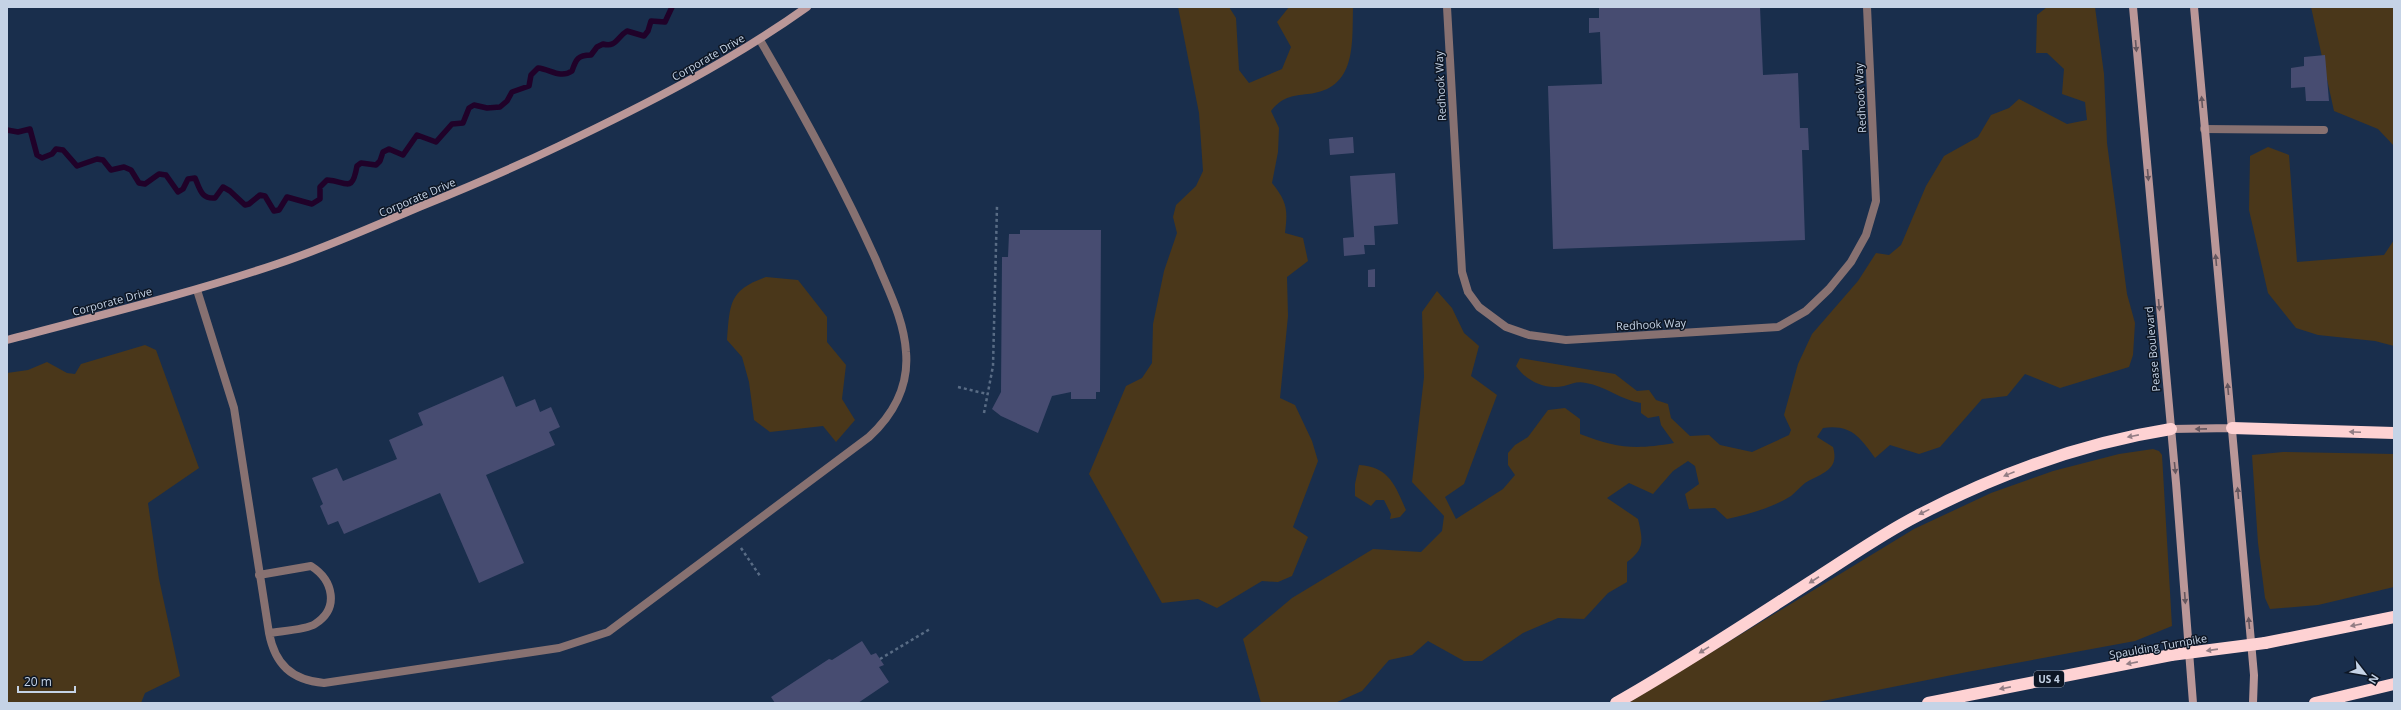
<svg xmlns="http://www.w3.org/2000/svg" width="2401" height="710" font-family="'Open Sans',sans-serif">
	<rect width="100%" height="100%" fill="#192e4c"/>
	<path fill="#4a371a" d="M1178,7h51l7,11 3,52 10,13 33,-14 9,-22 -14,-25 12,-15h64c-1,37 4,82 -45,87 -17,2 -26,3 -37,17l8,17 -1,24 -6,31c15,19 16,26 13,50l18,5 5,23 -21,16 1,39 -8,82 15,7 17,36 6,20 -25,66 15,10 -16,39 -14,6 -16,-1 -45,27 -19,-9 -36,4 -73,-129 37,-88 16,-8 10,-15 1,-39 11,-53 13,-38 -4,-16 3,-12 20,-19 7,-15 -4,-58z
		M2047,7h48l9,67 3,69 20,151 8,29 -2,32 -4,12 -69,21 -35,-14 -18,22 -25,3 -42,48 -21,7 -29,-9 -15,13c-15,-21 -24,-34 -52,-30l-6,9 16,10c7,24 -12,26 -28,36 -5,4 -9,9 -14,13 -19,12 -42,18 -64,23l-12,-11 -26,1 -4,-15 14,-10 -4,-18 -7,-5 -15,10 -20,23 -24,-11 -22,15 31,21c5,21 7,30 -11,43v20l-19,11 -24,26 -26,-1 -35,15 -41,28h-18l-36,-20 -16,14 -23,5 -27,31 -27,12h-74l-18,-64 49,-41 81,-49 48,3 21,-21 2,-15 -32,-34 12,-105 -2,-65 15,-21 15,17 12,25 15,13 -8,30 26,19 -33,89 -19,13 11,22 47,-30 12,-14 -7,-10v-12l7,-8 13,-8 20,-27 17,-2 15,11v15c36,14 55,16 94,9l-13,-18 -2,-9 -11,2 -7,-5v-10c-20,-3 -36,-17 -55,-20 -9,-2 -14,1 -22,3 -18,4 -37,-4 -48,-20l4,-8 95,16 22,17 12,-1 7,10 12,4 3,14 19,18 19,-1 11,10 32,7 37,-17 2,-5 -7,-15 14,-51 14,-30 46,-53 18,-28 13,2 12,-10 25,-59 18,-30 34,-19 13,-22 18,-7 10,-9 48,25 20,-4 -2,-18 -23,-8 2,-25 -17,-16h-11l1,-38z
		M2311,7h83v139l-16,-17 -44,-18z
		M2268,147l21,8 8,107 87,-7 10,-15v106l-19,-5 -57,-6 -22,-7 -28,-35 -19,-83 1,-54z
		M766,277l32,3 29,37v25l19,23 -4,34 13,21 -19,22 -13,-16 -53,6 -16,-12 -5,-38 -7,-25 -15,-17c3,-37 2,-50 39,-63z
		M145,345l11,5 43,118 -51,35 11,76 21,97 -35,17 -4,10h-134v-330l21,-3 19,-8 20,11 8,1 6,-10z
		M2153,449l6,2 3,4 10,171 -37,15 -168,31 -154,31h-185l286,-174 77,-36 62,-22 66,-17z
		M2283,452l111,2v133l-76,18 -48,4 -5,-11 -7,-55 -6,-88z
		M1359,465c31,2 36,21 47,45l-6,7 -10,2 1,-5 -7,-14h-8l-5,6 -16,-10v-12z"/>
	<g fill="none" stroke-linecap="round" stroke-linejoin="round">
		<path stroke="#200229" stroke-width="5.5" d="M7,130l11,2 12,-3 7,26 5,3 10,-4 4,-5 7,1 14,16 20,-7 6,1 8,10 13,-3 7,3 8,13 6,1 14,-10 7,1 12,17 5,-3 5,-10 7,-1c5,11 6,21 20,20l8,-11 7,4 15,14 4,-1 11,-9 5,1 9,15 5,-1 8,-13 25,7 8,-5v-12l7,-7c20,1 25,14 30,-14l4,-3 15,2 4,-4 3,-9 6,-3 14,6 14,-20 19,7 16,-18 11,-1 6,-15 5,-3 13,3 13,-1 7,-6 5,-9 17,-6 2,-11 7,-7c12,1 22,11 34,3 4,-12 6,-16 19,-16l6,-8 6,-3c13,4 14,-7 24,-13l17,5 4,-5 3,-10 14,1 7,-15"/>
	</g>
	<path fill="#474c71" d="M1599,7h161l3,68 35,-2 2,55h8l1,22h-7l3,90 -252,9 -5,-163 54,-2 -2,-52 -11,1v-15h10z
		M2325,55l4,46h-23l-1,-14 -14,1v-20l13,-2v-9z
		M1353,137l1,16 -24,2 -1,-16z
		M1395,173l3,51 -24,2 1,19h-11l1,9 -21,2 -1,-18 11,-1 -4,-61z
		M1020,230h81l-1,162h-4v7h-25v-7l-19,4 -14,37 -37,-17 -9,-7 9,-17 1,-135h6l1,-23h11z
		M1375,269v18h-7v-17z
		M503,376l13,31 19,-8 5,13 11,-5 9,20 -11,5 6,13 -69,30 38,88 -45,20 -39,-90 -96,41 -6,-13 -10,4 -8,-19 3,-2 -11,-26 25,-10 6,13 54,-22 -8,-19 34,-15 -5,-12z
		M862,641l9,14 5,-2 8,12 -5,2 10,15 -31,21h-83l-4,-6 58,-38 3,1z"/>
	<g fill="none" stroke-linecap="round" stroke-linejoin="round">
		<path stroke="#596c85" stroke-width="2.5" stroke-dasharray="3 3" stroke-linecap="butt" d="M958,387l29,7
			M984,413l9,-47 4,-160
			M741,548l19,28
			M880,659l50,-30"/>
		<path stroke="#877171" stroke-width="8" d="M1447,7l15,265 6,20 11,15 27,20 23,8 37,5 212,-13 28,-16 23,-22 22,-27 15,-27 10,-34 -9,-194
			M2204,129l120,1
			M197,290l37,118 35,225c6,31 22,47 55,50l235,-35 49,-16 261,-195c24,-22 40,-51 37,-85 -2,-33 -18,-62 -30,-92 -34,-76 -74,-148 -116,-220
			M259,575l52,-9c22,14 29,42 4,58 -9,6 -35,7 -46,9"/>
		<path stroke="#ba9798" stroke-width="8" d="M2133,7l43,476 17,220
			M2194,7l60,668 -1,28
			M7,340c90,-24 181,-46 270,-76 48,-16 95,-37 142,-57 47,-19 94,-39 140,-61 86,-41 171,-84 248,-139
			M2171,429l61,-1"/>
		<path stroke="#fed2d3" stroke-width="12" d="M2232,428l162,5
			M2265,643l129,-26
			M1616,703c69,-39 135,-83 202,-126 33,-21 64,-43 99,-61 80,-42 165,-73 254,-87
			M1928,703l243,-48
			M2315,703l79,-19"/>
		<path stroke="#fed2d3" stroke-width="12" d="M2171,655l94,-12"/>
	</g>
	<defs><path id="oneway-solid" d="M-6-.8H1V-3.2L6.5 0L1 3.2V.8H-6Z"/></defs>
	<g fill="#64565e">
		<use href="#oneway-solid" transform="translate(2136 46) rotate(85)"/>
		<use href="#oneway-solid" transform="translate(2202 102) rotate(-95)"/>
		<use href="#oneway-solid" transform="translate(2148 175) rotate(85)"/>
		<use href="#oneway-solid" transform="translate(2216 260) rotate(-95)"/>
		<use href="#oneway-solid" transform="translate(2159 305) rotate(85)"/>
		<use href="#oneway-solid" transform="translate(2228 389) rotate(-95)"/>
		<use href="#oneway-solid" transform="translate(2201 429) rotate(179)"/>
		<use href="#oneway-solid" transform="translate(2175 468) rotate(84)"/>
		<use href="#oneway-solid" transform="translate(2238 493) rotate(-95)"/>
		<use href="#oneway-solid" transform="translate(2185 598) rotate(86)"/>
		<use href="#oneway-solid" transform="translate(2249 623) rotate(-95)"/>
	</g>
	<g fill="#927d84">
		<use href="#oneway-solid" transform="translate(2355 432) rotate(-178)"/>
		<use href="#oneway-solid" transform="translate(2133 436) rotate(169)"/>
		<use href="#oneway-solid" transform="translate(2009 474) rotate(158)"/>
		<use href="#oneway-solid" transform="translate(1924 512) rotate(154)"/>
		<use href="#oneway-solid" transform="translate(1814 580) rotate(147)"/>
		<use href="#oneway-solid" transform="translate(2356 625) rotate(169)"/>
		<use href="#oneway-solid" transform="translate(1704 650) rotate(148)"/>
		<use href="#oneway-solid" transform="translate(2212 650) rotate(172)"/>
		<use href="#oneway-solid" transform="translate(2132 663) rotate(169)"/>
		<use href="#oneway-solid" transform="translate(2005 688) rotate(169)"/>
	</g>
	<g text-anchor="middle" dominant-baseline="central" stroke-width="3" stroke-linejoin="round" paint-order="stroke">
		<rect fill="#0d1624" stroke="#8e9aac" stroke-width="1" x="2034" y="671" width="30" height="16" rx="3"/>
		<g font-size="10" font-weight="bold" fill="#c5d3e6">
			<text x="2049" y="679">US 4</text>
		</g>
		<g font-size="11" fill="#c5d3e6" stroke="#0d1624">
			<text transform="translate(708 57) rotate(-30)">Corporate Drive</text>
			<text transform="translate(1440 86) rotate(-93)">Redhook Way</text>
			<text transform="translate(1860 98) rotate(-93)">Redhook Way</text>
			<text transform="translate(417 197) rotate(-23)">Corporate Drive</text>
			<text transform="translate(112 301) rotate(-15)">Corporate Drive</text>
			<text transform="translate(1651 324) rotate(-3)">Redhook Way</text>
			<text transform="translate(2152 349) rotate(-95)">Pease Boulevard</text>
			<text transform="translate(2158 646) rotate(-10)">Spaulding Turnpike</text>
		</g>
	</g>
	<rect width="2401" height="710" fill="none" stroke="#c5d3e6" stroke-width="16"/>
	<g transform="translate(2365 674) rotate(121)" stroke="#0d1624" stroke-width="3" paint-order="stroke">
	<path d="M0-3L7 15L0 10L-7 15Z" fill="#c5d3e6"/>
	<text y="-6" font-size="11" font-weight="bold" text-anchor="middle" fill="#c5d3e6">N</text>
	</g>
	<path d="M18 686v6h57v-6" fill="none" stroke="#c5d3e6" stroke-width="2"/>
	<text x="24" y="686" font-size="12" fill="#c5d3e6" stroke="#0d1624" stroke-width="3" paint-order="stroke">20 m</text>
</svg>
